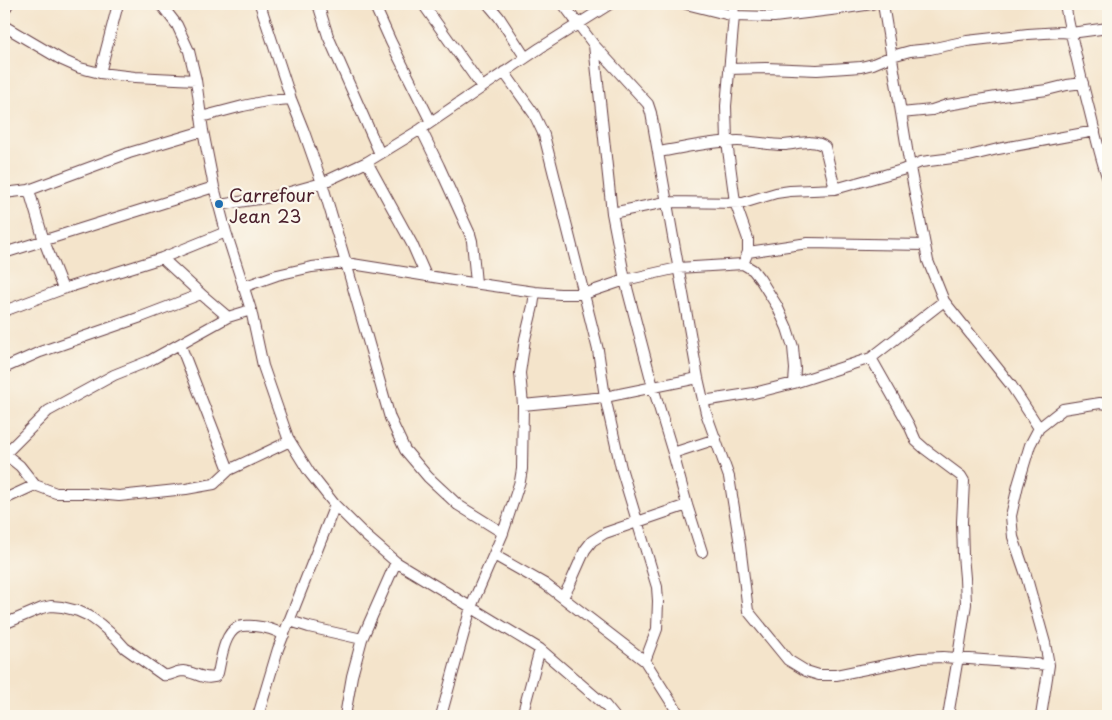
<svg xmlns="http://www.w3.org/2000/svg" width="1112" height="720" font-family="'Playpen Sans',sans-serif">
	<rect width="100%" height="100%" fill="#fbf7ec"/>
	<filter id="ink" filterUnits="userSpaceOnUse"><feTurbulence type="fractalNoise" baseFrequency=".02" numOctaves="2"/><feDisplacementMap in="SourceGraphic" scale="10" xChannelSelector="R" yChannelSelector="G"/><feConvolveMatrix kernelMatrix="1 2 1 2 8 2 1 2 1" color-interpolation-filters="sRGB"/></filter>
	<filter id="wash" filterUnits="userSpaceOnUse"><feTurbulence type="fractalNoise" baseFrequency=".0096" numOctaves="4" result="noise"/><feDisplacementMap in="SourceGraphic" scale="20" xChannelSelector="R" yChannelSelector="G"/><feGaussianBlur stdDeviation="1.12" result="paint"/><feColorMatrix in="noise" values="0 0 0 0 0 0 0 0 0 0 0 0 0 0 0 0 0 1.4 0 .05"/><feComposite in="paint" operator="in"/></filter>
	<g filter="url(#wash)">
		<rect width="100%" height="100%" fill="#f4e4cb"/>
	</g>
	<g filter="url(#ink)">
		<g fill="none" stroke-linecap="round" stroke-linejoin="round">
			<g stroke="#643d43" stroke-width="12">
				<path id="minor" d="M158,4l5,3 14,18 12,26 7,29 7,51 11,56 12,45 25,78 12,56 25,72 21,34 26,33 31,31 30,26 144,87 65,56 9,11
					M260,4l31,95 12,30 19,54 24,80 44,155 15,32 23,27 30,28 45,28
					M318,4l10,32 52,118
					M374,4l17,38 40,80
					M423,4l59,83
					M488,4l11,13 26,40
					M563,4l31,41 54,59 3,9 47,265 8,35 23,64 11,68 8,66 40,49 18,11 13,4h17l84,-17 23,-1 106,8
					M686,4l48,12 40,1 65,-8 33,-5
					M733,4l1,12 -8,90 1,36 8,60 13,37v13l-5,12
					M883,4l28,169 17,88 16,40 67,84 28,43
					M1065,4c6,33 14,65 22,97 7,26 12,53 21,78
					M4,11l4,-7
					M4,26l58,34 18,8 20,5 35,4 61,3
					M594,45l18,168 13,67 28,107 20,66 14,52 15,47
					M729,69l37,-1 51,2 44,-3 12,-3 19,-8 18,-5 20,-2 37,-8 61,-7 33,-2 10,1 37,-5
					M504,72l30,42 10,21 54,215 7,47 16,71 36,119 1,14 -1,28 -12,32
					M100,73l18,-69
					M901,113l31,-3 15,-5 62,-10 38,-5 20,-5 16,-2
					M201,117l42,-11 24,-5 24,-2
					M421,129l18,37 31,68 2,7 4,42
					M658,152c26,-4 53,-11 80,-11 15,0 31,4 46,4 13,-1 31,-7 41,2l10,42
					M367,162l45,82 14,32
					M29,190l15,51 19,48
					M4,193l25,-3 100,-37 74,-22
					M219,205l53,-8 50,-14 45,-21 54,-33 119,-81 70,-44
					M612,213l54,-11 77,1 33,-10 14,-2 45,-2 67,-19 19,-8 48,-6 29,-7 97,-18
					M748,252l60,-9 117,2
					M4,253l210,-66
					M162,258l39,36
					M243,287l34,-12 35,-8 34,-4 113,18 76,11 25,2h24l41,-14 53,-12 65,-4 10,6 7,9 17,27 10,22 6,19 2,22 -1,14
					M4,311l59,-22 99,-31 64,-26
					M180,344l49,126
					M871,358l38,67 7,16 9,8 36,27 3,5 -2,41 1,33 2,23 1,26 -8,53 -10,59
					M4,368l36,-16 101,-35 60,-23 27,23
					M703,401l51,-8 40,-10 77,-25 73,-57
					M523,405l82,-8 93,-19
					M673,453l43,-14
					M5,454l15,12 15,19 21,8h30l33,3 67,-7 28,-5 15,-14 61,-29
					M4,455l44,-44 66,-36 35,-14 79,-44 23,-7
					M4,498l5,-1 26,-12
					M494,555l51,29 100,77 35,55
					M563,597l6,-11 16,-36 7,-9 13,-8 82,-28
					M290,621l19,6 53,12
					M4,624l38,-16 9,-2 11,1 16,4 11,5 11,8 16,14 9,10 38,27c7,2 12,-4 20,-4 12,1 19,9 32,6l3,-4c3,-13 6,-40 20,-46 5,-2 10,-1 16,-1 11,1 20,3 30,9
					M258,716l20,-67 57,-144
					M345,716l7,-40 10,-37 34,-77
					M441,716l30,-109 32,-74 17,-52 2,-12 1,-64 -3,-32 5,-34 8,-33 2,-14
					M522,716l18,-67
					M1041,716l8,-51 -4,-22 -19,-68 -13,-38 -2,-21 7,-31 12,-40 9,-17 24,-19 37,-6 8,1"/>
			</g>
			<use href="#minor" stroke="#fff" stroke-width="10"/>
		</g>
	</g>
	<circle fill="#1f6fb2" stroke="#fbf7ec" stroke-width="2" cx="219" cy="204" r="5"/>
	<g text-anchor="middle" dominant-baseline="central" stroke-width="4.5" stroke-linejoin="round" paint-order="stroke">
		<g font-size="18" fill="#4a1f2b" stroke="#fbf7ec" text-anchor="start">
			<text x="229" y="194">Carrefour<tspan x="229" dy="21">Jean 23</tspan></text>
		</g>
	</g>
	<rect width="1112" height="720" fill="none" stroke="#fbf7ec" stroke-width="20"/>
</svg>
